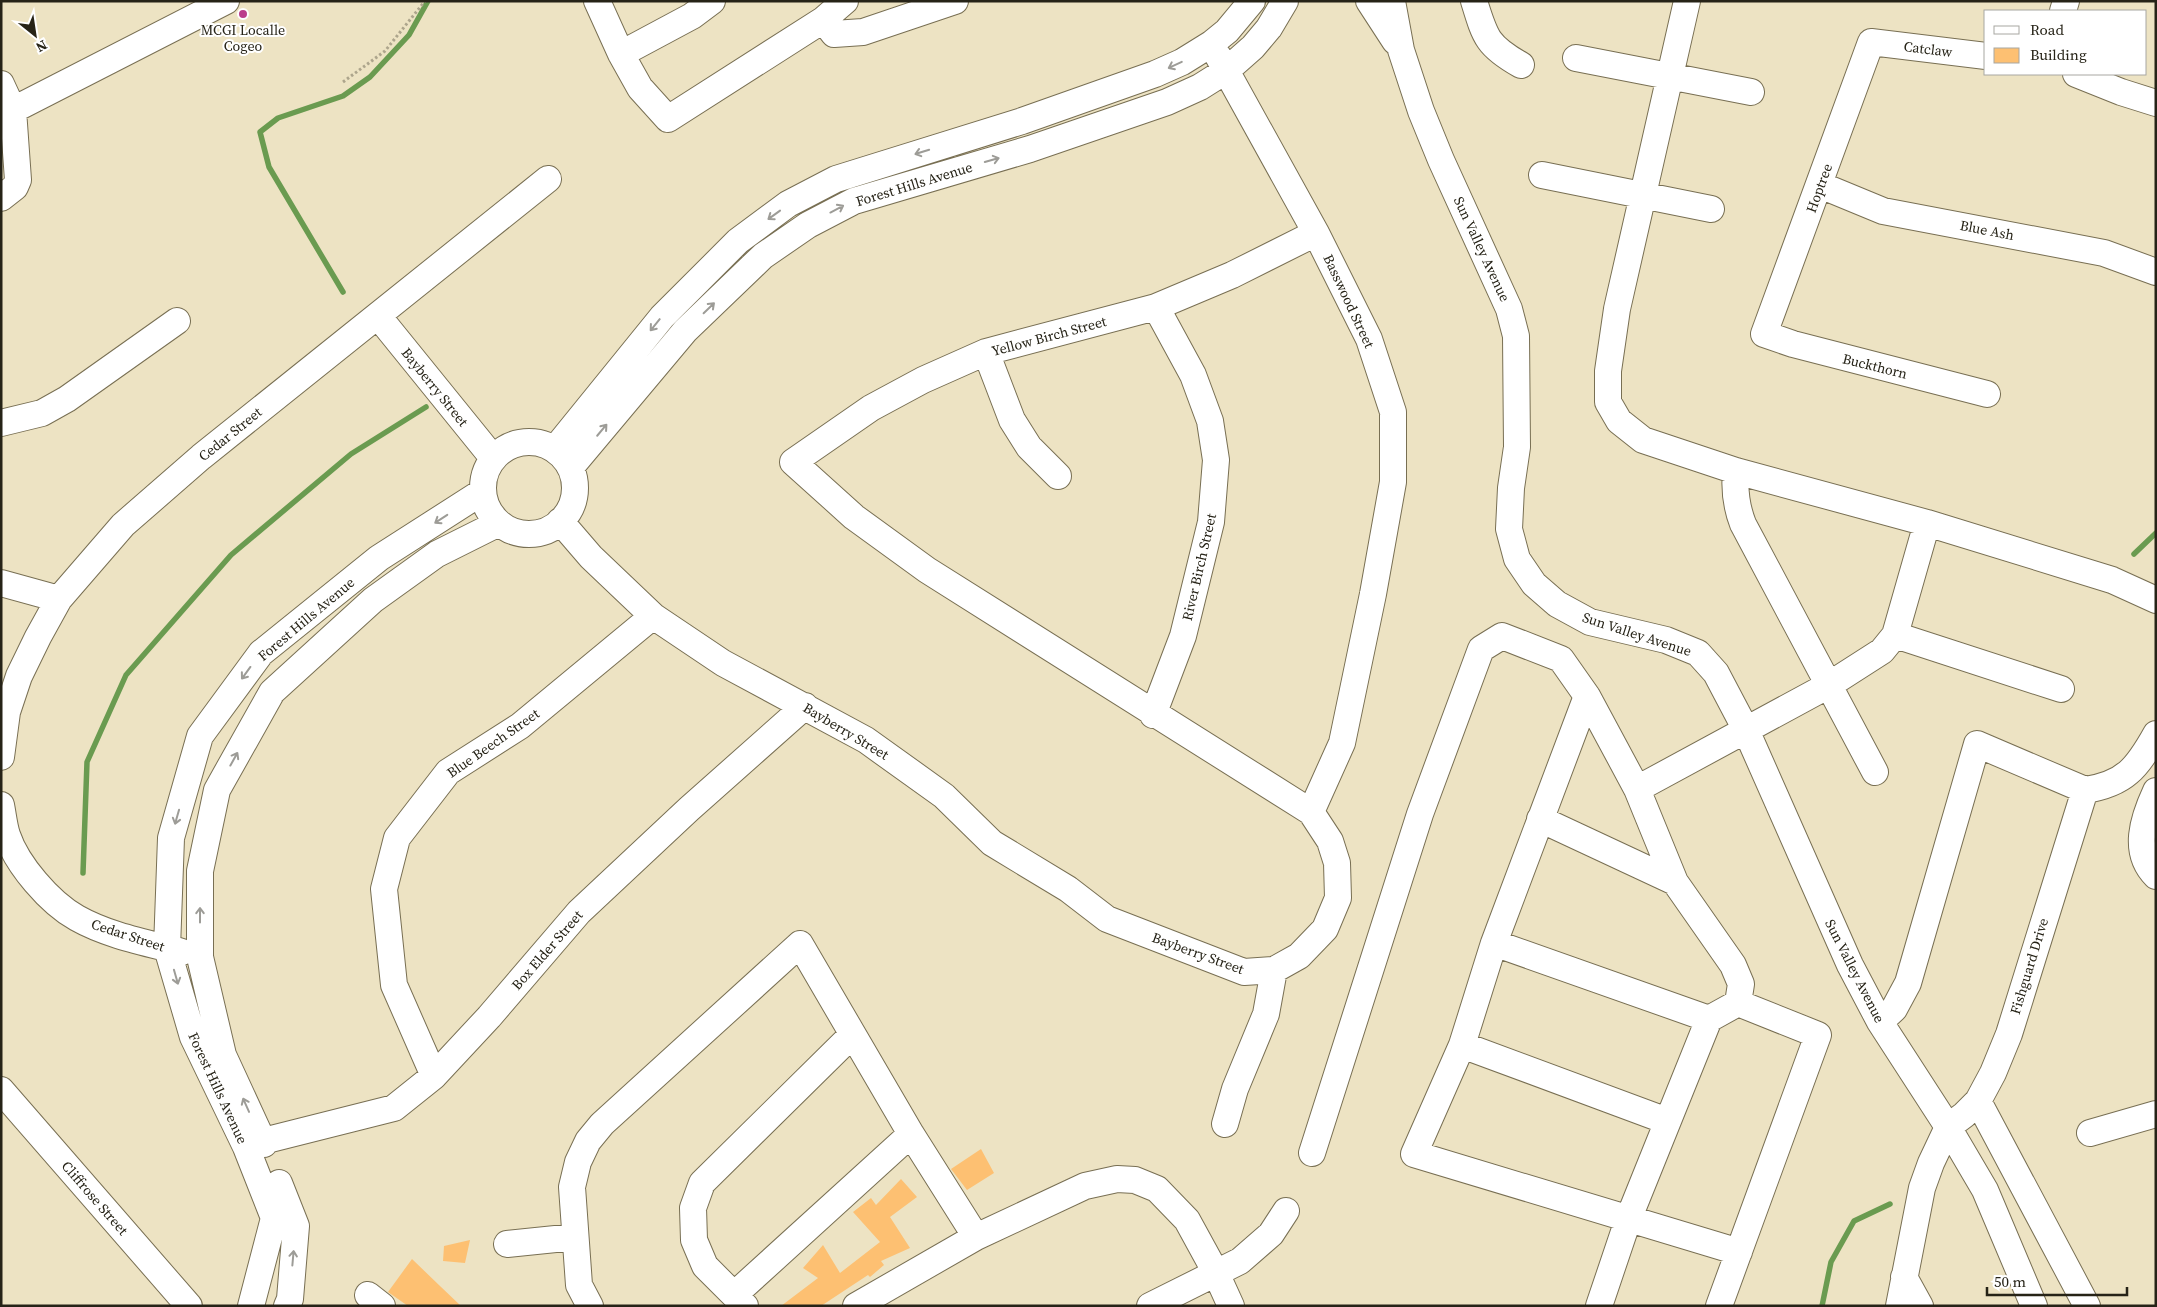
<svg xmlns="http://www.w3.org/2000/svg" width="2157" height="1307" font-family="'Source Serif 4',serif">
	<rect width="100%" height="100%" fill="#ede3c3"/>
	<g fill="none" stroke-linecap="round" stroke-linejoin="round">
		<path stroke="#6a9b50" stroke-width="5.5" d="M343,292l-74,-125 -9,-35 18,-14 65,-22 27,-19 39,-42 19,-34
			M2134,554l22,-21
			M83,873l4,-111 39,-87 105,-120 120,-101 75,-47
			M1822,1306l9,-44 23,-41 36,-17"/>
	</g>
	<path fill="#fdc072" d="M981,1149l13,24 -27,17 -16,-21z
		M901,1179l16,18 -27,20 20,31 -29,13 3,4 -14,12 -2,-2 -47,31h-40l37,-28 -15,-10 20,-23 17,28 40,-31 -27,-30 18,-14 5,7z
		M470,1240l-5,23 -22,-2 1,-15z
		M412,1259l28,27 21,20h-53l-20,-14z"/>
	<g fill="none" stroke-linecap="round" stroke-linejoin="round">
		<g stroke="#786f53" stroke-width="28">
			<path id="minor" d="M597,1l24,53 19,34 28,31 155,-99 22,-19
				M1369,1l26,40
				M1392,1l9,49 20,61 20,49 68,149 7,27 1,111 -6,41 -2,41 8,30 17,25 23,20 33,18 76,18 32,13 18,20 30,57 104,235 30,57 68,105 37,63 49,116
				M1474,1c11,36 13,45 47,64
				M1687,1l-70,308 -9,62v31l11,19 24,19 93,31 191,52 185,57 44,20
				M2063,11l3,-10
				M823,20l11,14 29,-2 92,-31
				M621,54l71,-38 20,-15
				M1218,56l98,177 53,106 24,73v70l-20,112 -31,149 -31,69
				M1986,56l-115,-14 -107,292 29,10 194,50
				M1576,58l175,34
				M2076,74l45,18 35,11
				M1,84l12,26 5,70 -3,7 -14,11
				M13,110l213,-109
				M1542,175l169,34
				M1820,185l63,26 221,42 52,19
				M378,316l115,142
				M986,352l26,68 17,27 29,29
				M1,423l41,-10 25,-14 110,-78
				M483 488a46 46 0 1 1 92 0a46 46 0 1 1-92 0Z
				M555,449l107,-132 76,-76 50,-37 48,-25 186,-58 133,-47 27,-12 29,-18 16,-13 25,-30
				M571,467l114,-136 78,-75 45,-31 46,-24 176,-52 137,-47 33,-15 27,-17 26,-23 16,-19 16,-27
				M1736,471c-2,20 0,35 7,53l132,248
				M560,521l31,36 62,59 70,47 143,77 78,56 48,47 76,46 39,30 137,53 30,-2 25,-14 26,-27 13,-31 -1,-35 -7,-22 -19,-29 -384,-242 -73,-53 -61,-55 78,-54 52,-28 63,-28 170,-45 76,-32 84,-42
				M1,583l58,16
				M1895,635l166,54
				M1587,696l-93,247 -32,102 -48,109 325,98
				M1153,715l30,-79 28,-114 5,-62 -6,-39 -17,-46 -37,-68
				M1,757l6,-45 12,-36 19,-39 21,-38 64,-74 78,-68 347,-278
				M1637,789l192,-104 53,-34 13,-16 32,-112
				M2156,791c-13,28 -24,61 0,85
				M1,805c2,10 3,21 6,30 10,30 43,68 70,83 32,18 71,25 105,34
				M1540,819l135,63
				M1494,943l215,76 29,-16 80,32 -99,271
				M1880,1022l14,-13 14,-26 69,-239 108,46c40,-6 52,-22 71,-56
				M1462,1045l205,76
				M434,1076l-40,-91 -10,-96 13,-51 51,-66 72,-46 133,-110
				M1,1090l188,216
				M1978,1101l109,205
				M1225,1124l10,-35 31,-75 8,-44
				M2090,1133l66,-19
				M263,1141l131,-33 40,-32 55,-59 90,-105 110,-103 116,-103
				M264,1144l-41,-89 -23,-98v-86l17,-81 55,-98 101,-92 64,-46 62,-31
				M1312,1153l108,-339 61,-165 21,-13 59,23 26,37 50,93 38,93 58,83 8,19 -3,19
				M279,1183l17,43 -6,73 -3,7
				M507,1244l68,-7
				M1904,1277l16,29
				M368,1295l14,11
				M734,1295l177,-161
				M251,1306l23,-88 -28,-71 -53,-110 -26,-89 4,-110 29,-102 61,-83 118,-95 103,-66
				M590,1306l-11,-21 -7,-98 6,-25 10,-21 14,-17 198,-180 111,190 65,103
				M745,1306l-40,-40 -11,-26 -1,-32 9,-25 150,-148
				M856,1306l120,-69 109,-51 32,-7 18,1 22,9 30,31 29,53 15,33
				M1150,1306l90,-45 31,-27 15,-23
				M1599,1306l29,-86 81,-201
				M1899,1306l23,-118 9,-25 17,-36 16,-12 14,-14 15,-28 16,-39 76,-244"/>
		</g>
		<path stroke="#ada58c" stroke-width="3" stroke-dasharray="2.5 2.5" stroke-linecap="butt" d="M343,82l42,-31 40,-50"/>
		<use href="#minor" stroke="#fff" stroke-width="26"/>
	</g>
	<defs><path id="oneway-shaft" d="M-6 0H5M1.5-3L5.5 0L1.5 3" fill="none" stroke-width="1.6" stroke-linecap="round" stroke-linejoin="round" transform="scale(1.25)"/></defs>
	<g stroke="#9d9c97">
		<use href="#oneway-shaft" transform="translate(1175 65) rotate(155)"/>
		<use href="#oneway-shaft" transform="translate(922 152) rotate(163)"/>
		<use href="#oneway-shaft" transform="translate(992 160) rotate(-16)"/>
		<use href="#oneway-shaft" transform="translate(837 209) rotate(-28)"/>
		<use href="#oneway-shaft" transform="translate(774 215) rotate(144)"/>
		<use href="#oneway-shaft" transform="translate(709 308) rotate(-44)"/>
		<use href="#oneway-shaft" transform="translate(655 325) rotate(129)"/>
		<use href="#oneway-shaft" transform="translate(602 430) rotate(-50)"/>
		<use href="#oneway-shaft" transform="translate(441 519) rotate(147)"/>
		<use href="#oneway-shaft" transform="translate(246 673) rotate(126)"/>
		<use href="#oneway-shaft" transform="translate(234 759) rotate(-61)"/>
		<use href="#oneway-shaft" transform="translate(177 817) rotate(106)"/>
		<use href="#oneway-shaft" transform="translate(200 915) rotate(-90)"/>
		<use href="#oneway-shaft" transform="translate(176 977) rotate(74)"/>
		<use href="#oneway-shaft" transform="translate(246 1105) rotate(-114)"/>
		<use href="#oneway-shaft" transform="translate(293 1258) rotate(-85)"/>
	</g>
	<circle fill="#bb3d8b" stroke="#fff" stroke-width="2" cx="243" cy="14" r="5"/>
	<g text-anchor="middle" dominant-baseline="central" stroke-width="4" stroke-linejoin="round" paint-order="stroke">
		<g font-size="14" fill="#262317" stroke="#fff">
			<text x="243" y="30">MCGI Localle<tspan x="243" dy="16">Cogeo</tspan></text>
		</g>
		<g font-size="14" fill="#262317" stroke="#fff">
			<text transform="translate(1928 49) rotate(7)">Catclaw</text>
			<text transform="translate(914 184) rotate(-17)">Forest Hills Avenue</text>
			<text transform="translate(1819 188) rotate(-70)">Hoptree</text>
			<text transform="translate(1987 230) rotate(11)">Blue Ash</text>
			<text transform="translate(1482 249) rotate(65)">Sun Valley Avenue</text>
			<text transform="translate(1349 301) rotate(65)">Basswood Street</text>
			<text transform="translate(1049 336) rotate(-15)">Yellow Birch Street</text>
			<text transform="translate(1875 366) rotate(14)">Buckthorn</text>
			<text transform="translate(435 387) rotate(51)">Bayberry Street</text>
			<text transform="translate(230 434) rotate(-39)">Cedar Street</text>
			<text transform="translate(1199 567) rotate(-77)">River Birch Street</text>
			<text transform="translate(306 619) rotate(-40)">Forest Hills Avenue</text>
			<text transform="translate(1637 634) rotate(18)">Sun Valley Avenue</text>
			<text transform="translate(846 731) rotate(31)">Bayberry Street</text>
			<text transform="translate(493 743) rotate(-35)">Blue Beech Street</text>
			<text transform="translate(128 935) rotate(18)">Cedar Street</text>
			<text transform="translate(547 950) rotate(-49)">Box Elder Street</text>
			<text transform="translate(1198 953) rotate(20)">Bayberry Street</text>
			<text transform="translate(2029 966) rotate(-73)">Fishguard Drive</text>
			<text transform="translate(1855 971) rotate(63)">Sun Valley Avenue</text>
			<text transform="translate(218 1088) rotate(65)">Forest Hills Avenue</text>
			<text transform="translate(95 1198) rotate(49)">Cliffrose Street</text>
		</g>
	</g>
	<rect width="2157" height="1307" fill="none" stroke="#262317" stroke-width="5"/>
	<rect x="1984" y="10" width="162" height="65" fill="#ffffff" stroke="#a8a7a2"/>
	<rect x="1994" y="26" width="25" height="8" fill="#ffffff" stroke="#a8a7a2"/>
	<text x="2030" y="35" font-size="15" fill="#262317">Road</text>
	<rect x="1994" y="48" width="25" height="15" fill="#fdc072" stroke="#a8a7a2"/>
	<text x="2030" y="60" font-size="15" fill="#262317">Building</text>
	<g transform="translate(35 35) rotate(150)" stroke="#ffffff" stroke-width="4" paint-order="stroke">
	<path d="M0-4L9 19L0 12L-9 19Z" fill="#262317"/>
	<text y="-8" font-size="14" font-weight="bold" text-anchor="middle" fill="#262317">N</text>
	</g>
	<path d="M1987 1287v8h140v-8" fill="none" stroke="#262317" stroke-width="2.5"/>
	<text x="1994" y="1287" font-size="15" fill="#262317" stroke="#ffffff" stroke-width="4" paint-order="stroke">50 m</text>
</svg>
